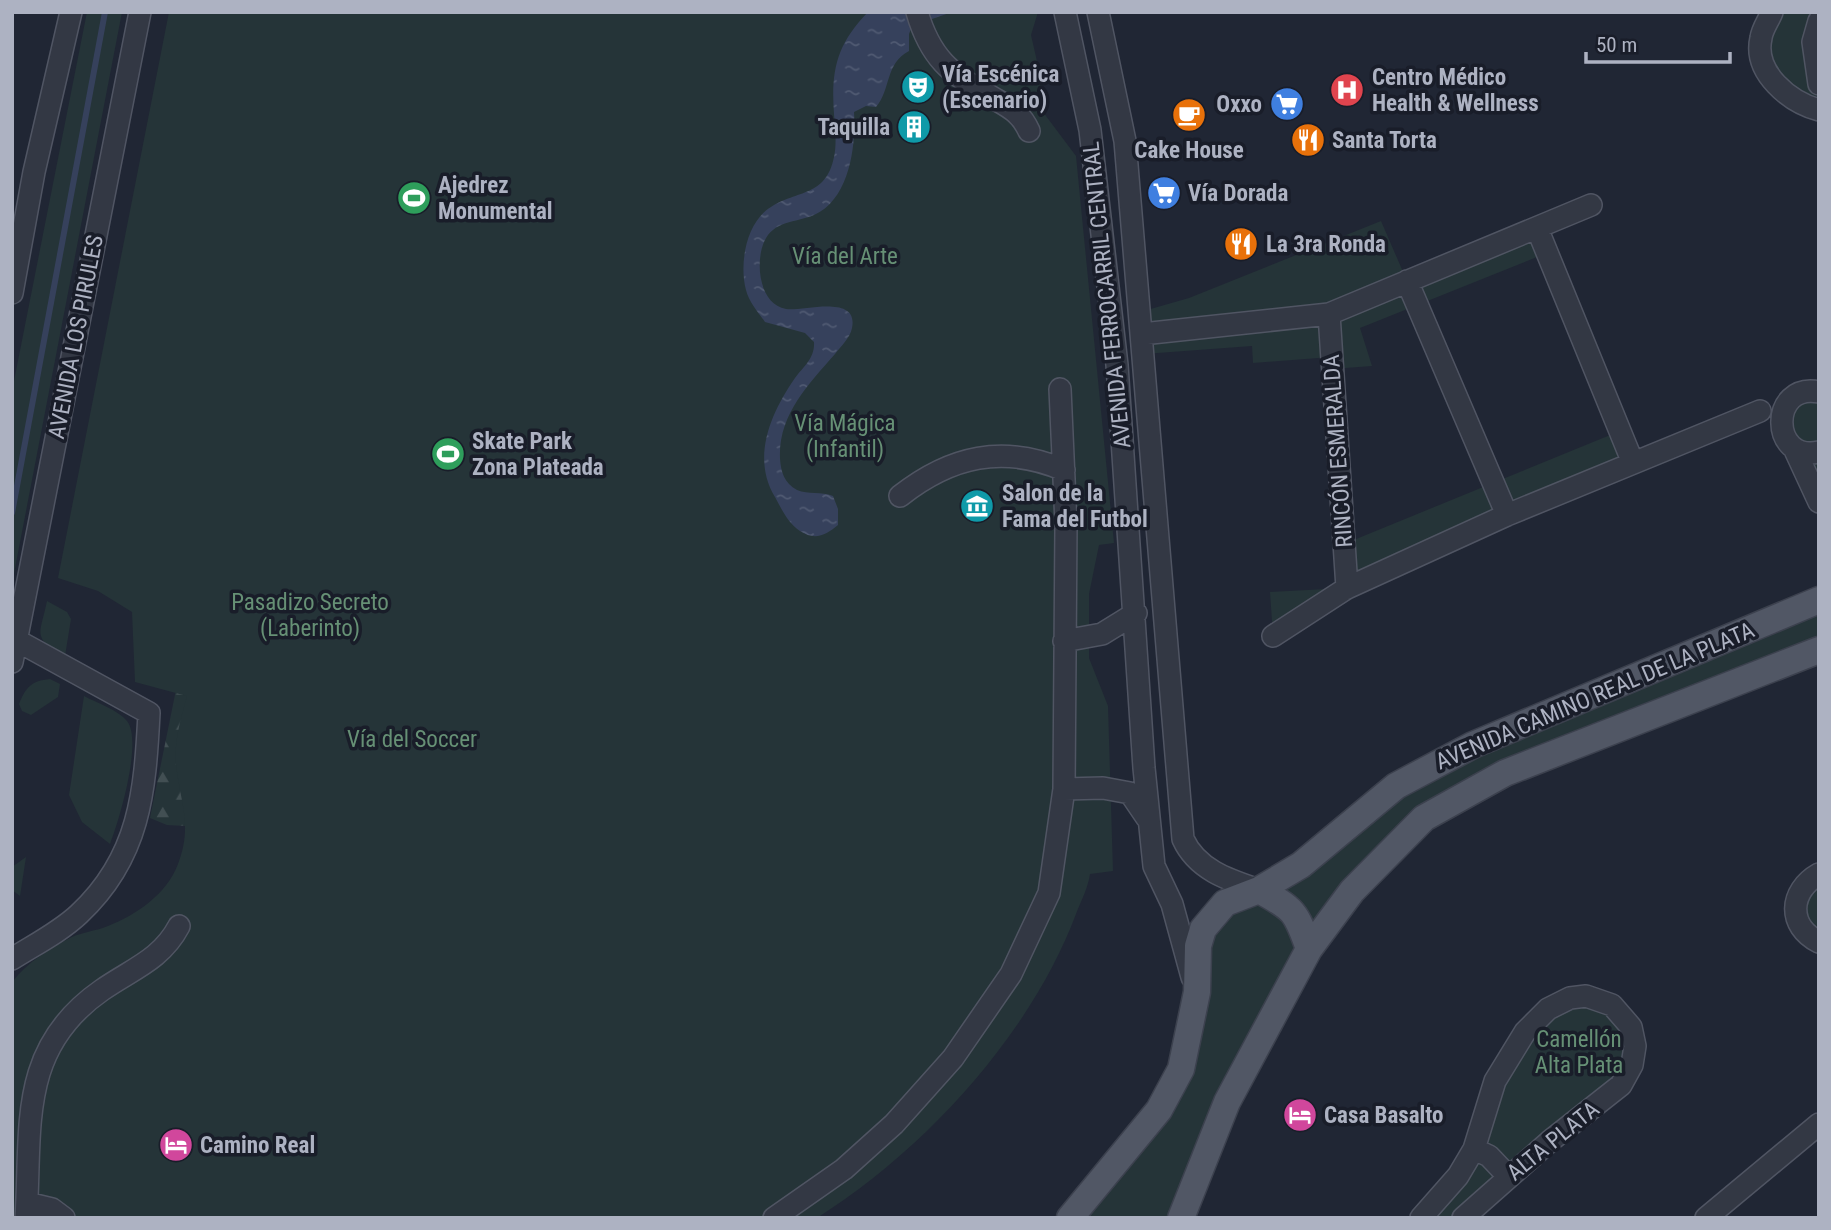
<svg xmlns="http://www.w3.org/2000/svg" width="1831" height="1230" font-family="'Roboto Condensed',sans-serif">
	<defs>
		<pattern id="forest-firs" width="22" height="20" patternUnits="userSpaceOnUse" patternTransform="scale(1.75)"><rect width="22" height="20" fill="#253438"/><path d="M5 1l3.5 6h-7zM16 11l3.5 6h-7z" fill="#424f53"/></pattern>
		<pattern id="water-ripples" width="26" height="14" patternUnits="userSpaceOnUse" patternTransform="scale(1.75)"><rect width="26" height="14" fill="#36415c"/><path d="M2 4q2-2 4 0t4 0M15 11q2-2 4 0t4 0" fill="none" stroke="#505a72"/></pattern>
	</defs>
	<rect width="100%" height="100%" fill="#202634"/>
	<path fill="url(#forest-firs)" d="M222,682l-27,135 -9,9 -19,-1 -17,-7 27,-133z"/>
	<path fill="#253438" d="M87,12h35l-110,572v-193z
		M169,12h869l-7,23 13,57 -13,4 45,60 38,387 -15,2 -10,49v64l19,48 5,165 -23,3c-2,14 -9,27 -14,40 -45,120 -151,236 -259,304h-805v-236c16,-20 38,-34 60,-45 11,-5 24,-6 36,-11 28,-11 59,-32 70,-62 15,-39 2,-62 -2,-100 -2,-23 5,-46 11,-68l-52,-14 -3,-70 -34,-21 -40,-13z
		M1772,12h47v98l-56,-50z
		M1381,221l26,60 130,-53 10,25 -187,75 12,38 -40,3 -1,-12 -78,6 -1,-17 -108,8 -4,-42 49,-14z
		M1819,392v110l-38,-89z
		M1620,431l13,32 -126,52 -234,121 -3,-44 76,-4 -2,-44z
		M1819,600v50l-395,168 -72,73 -171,327h-111l89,-108 53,-195 184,-129z
		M47,601l20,11 4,7 -6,37c-34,-18 -25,-21 -18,-55z
		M50,679l10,5 -2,13 -27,18 -9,-4 -3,-7c7,-17 12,-23 31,-25z
		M84,696c13,7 34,14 43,25 16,20 -8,100 -17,123l-28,-22 -13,-27z
		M26,857l-6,39 -8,-6v-23z
		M1819,874v68l-10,-4 -9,-48z
		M1586,996l45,31 1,38 -169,153h-42l20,-20 84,-166z"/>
	<path fill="url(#water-ripples)" d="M868,12h84l-40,14 -3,8v17c-24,12 -18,39 -33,56l-10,-1 -12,6c2,33 -4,87 -40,103 -19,8 -40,5 -50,27 -9,21 -5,62 22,67 15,3 73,-16 66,19 -2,10 -11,18 -17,26 -27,31 -57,61 -55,105 1,13 4,24 17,31 11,5 24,1 36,6l5,13v16c-12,10 -23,16 -38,6 -12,-8 -18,-21 -25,-34 -24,-40 -4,-84 20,-119 9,-12 20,-20 19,-36l-9,-9 -40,-11c-7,-10 -16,-20 -19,-32 -7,-26 0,-68 25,-83 26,-17 55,-10 63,-50 3,-13 1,-29 0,-43 -3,-43 2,-69 34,-102z"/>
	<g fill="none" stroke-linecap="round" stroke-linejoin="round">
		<path stroke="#36415c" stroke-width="6" d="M12,513l93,-501"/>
		<g stroke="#505563" stroke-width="24">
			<path id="minor" d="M917,12c13,45 33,62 73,84 18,11 30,15 39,35
				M1065,12l25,118 27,235 27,403 10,98 18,38 20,73
				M1098,12l27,129 58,698c14,31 46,41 76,51
				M1772,12c-3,8 -10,17 -11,26 -8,35 29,64 58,72
				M1819,21l-6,21 6,42
				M1537,228l96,235
				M1407,281l100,234
				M12,293l22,-121 37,-160
				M1329,314l18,274
				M1142,334l187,-20 262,-109
				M1819,392c-50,-10 -49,71 0,60
				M1794,448l25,54
				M900,496c51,-40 103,-52 164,-26
				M1273,636l74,-48 160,-73 253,-104
				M1064,641l38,-7 34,-21
				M12,662l128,-650
				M1064,789l39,-1 27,5 17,25
				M1819,874c-30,17 -32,52 0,68
				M12,959c22,-14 48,-27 67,-45 61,-57 66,-122 70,-201l-133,-73
				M1474,1149l15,7 19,20
				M27,1203l25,6 12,9
				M26,1218c6,-91 -9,-169 76,-228 30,-21 59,-30 77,-64
				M774,1218l70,-49 50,-45 59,-66 58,-84 38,-81 15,-104 2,-265 -6,-135
				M1421,1218l37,-42 16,-27 21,-68 30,-49 23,-23 22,-11 16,-2 26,9 19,22 4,19 -3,19 -11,20 -71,56 -87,77
				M1706,1218l113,-94"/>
		</g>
		<g stroke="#3c414e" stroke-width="29">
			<path id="major" d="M1259,890c35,19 37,21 50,59
				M1070,1218l89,-108 22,-41 16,-77 1,-46 5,-17 22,-26 34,-13 42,-25 95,-79 77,-41 346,-145
				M1181,1218l46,-116 82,-153 43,-58 72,-73 81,-45 314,-123"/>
		</g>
		<use href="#minor" stroke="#333844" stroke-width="21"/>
		<use href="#major" stroke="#515765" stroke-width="26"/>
	</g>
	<defs>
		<g id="theatre-disc" transform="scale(1.75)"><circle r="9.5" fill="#0f9aa8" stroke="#191d29"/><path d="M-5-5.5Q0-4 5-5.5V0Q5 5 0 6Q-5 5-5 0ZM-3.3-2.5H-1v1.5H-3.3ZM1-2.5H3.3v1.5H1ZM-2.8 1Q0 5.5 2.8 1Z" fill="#fff"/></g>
		<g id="hospital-disc" transform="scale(1.75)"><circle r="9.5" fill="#e0444e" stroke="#191d29"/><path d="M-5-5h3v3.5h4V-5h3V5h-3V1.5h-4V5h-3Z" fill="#fff"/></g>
		<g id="supermarket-disc" transform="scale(1.75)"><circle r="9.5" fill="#3f7fe0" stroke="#191d29"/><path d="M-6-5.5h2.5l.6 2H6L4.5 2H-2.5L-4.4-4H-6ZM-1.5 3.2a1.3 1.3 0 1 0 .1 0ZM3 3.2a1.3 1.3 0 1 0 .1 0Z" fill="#fff"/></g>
		<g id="cafe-disc" transform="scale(1.75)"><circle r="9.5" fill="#e8710a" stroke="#191d29"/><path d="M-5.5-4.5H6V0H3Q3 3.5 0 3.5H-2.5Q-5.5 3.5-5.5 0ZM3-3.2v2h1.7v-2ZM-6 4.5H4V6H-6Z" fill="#fff"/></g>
		<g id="building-disc" transform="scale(1.75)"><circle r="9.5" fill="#0f9aa8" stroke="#191d29"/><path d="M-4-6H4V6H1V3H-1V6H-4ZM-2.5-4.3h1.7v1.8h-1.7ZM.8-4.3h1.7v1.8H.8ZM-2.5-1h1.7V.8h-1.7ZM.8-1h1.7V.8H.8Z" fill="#fff"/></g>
		<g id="restaurant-disc" transform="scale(1.75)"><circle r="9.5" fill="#e8710a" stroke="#191d29"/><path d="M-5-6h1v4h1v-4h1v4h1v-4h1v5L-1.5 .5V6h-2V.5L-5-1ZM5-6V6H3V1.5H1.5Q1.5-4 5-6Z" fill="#fff"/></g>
		<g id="stadium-disc" transform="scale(1.75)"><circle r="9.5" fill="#2e9e5b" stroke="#191d29"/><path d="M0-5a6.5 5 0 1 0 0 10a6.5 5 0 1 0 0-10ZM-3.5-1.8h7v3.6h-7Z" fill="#fff"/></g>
		<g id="museum-disc" transform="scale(1.75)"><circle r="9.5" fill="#0f9aa8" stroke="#191d29"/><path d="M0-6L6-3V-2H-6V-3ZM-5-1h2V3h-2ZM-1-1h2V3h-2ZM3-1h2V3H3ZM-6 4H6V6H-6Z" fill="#fff"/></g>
		<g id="hotel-disc" transform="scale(1.75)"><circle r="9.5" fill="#d1479c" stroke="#191d29"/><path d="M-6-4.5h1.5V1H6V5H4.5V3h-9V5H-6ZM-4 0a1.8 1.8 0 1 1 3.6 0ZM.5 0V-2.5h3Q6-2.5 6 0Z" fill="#fff"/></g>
	</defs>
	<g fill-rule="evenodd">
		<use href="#theatre-disc" x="918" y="87"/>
		<use href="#hospital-disc" x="1347" y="90"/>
		<use href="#supermarket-disc" x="1287" y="104"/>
		<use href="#cafe-disc" x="1189" y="115"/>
		<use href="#building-disc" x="914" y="127"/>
		<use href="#restaurant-disc" x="1308" y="140"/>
		<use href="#supermarket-disc" x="1164" y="193"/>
		<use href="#stadium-disc" x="414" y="198"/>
		<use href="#restaurant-disc" x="1241" y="244"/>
		<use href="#stadium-disc" x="448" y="454"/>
		<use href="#museum-disc" x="977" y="506"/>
		<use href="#hotel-disc" x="1300" y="1115"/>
		<use href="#hotel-disc" x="176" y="1145"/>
	</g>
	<g text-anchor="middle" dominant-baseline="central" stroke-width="7" stroke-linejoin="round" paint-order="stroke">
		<g font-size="23" font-weight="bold" fill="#adb2c2" stroke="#191d29" text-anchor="start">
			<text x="942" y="74">Vía Escénica<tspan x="942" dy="26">(Escenario)</tspan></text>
			<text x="1372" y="77">Centro Médico<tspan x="1372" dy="26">Health &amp; Wellness</tspan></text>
			<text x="1262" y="104" text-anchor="end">Oxxo</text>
			<text x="890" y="127" text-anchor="end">Taquilla</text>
			<text x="1332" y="140">Santa Torta</text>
			<text x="1189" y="150" text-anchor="middle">Cake House</text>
			<text x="438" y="185">Ajedrez<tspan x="438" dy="26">Monumental</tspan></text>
			<text x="1188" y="193">Vía Dorada</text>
			<text x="1266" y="244">La 3ra Ronda</text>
			<text x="472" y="441">Skate Park<tspan x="472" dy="26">Zona Plateada</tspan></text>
			<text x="1002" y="493">Salon de la<tspan x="1002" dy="26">Fama del Futbol</tspan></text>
			<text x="1324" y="1115">Casa Basalto</text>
			<text x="200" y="1145">Camino Real</text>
		</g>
		<g font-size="23" fill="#669075" stroke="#191d29">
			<text x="845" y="256">Vía del Arte</text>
			<text x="845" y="423">Vía Mágica<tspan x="845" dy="26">(Infantil)</tspan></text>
			<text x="310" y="602">Pasadizo Secreto<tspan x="310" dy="26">(Laberinto)</tspan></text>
			<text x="412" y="739">Vía del Soccer</text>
			<text x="1579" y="1039">Camellón<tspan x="1579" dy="26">Alta Plata</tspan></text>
		</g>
		<g font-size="23" fill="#adb2c2" stroke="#191d29">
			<text transform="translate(1107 295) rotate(-96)">AVENIDA FERROCARRIL CENTRAL</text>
			<text transform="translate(76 337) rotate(-79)">AVENIDA LOS PIRULES</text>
			<text transform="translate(1338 451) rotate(-94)">RINCÓN ESMERALDA</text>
			<text transform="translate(1595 696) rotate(-23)">AVENIDA CAMINO REAL DE LA PLATA</text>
			<text transform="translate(1553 1141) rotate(-39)">ALTA PLATA</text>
		</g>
	</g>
	<rect width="1831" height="1230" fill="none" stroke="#adb2c2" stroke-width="28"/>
	<path d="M1586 52v10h144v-10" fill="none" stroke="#adb2c2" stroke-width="3.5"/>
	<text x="1596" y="52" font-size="21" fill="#adb2c2" stroke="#191d29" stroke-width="5" paint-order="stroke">50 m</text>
</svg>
